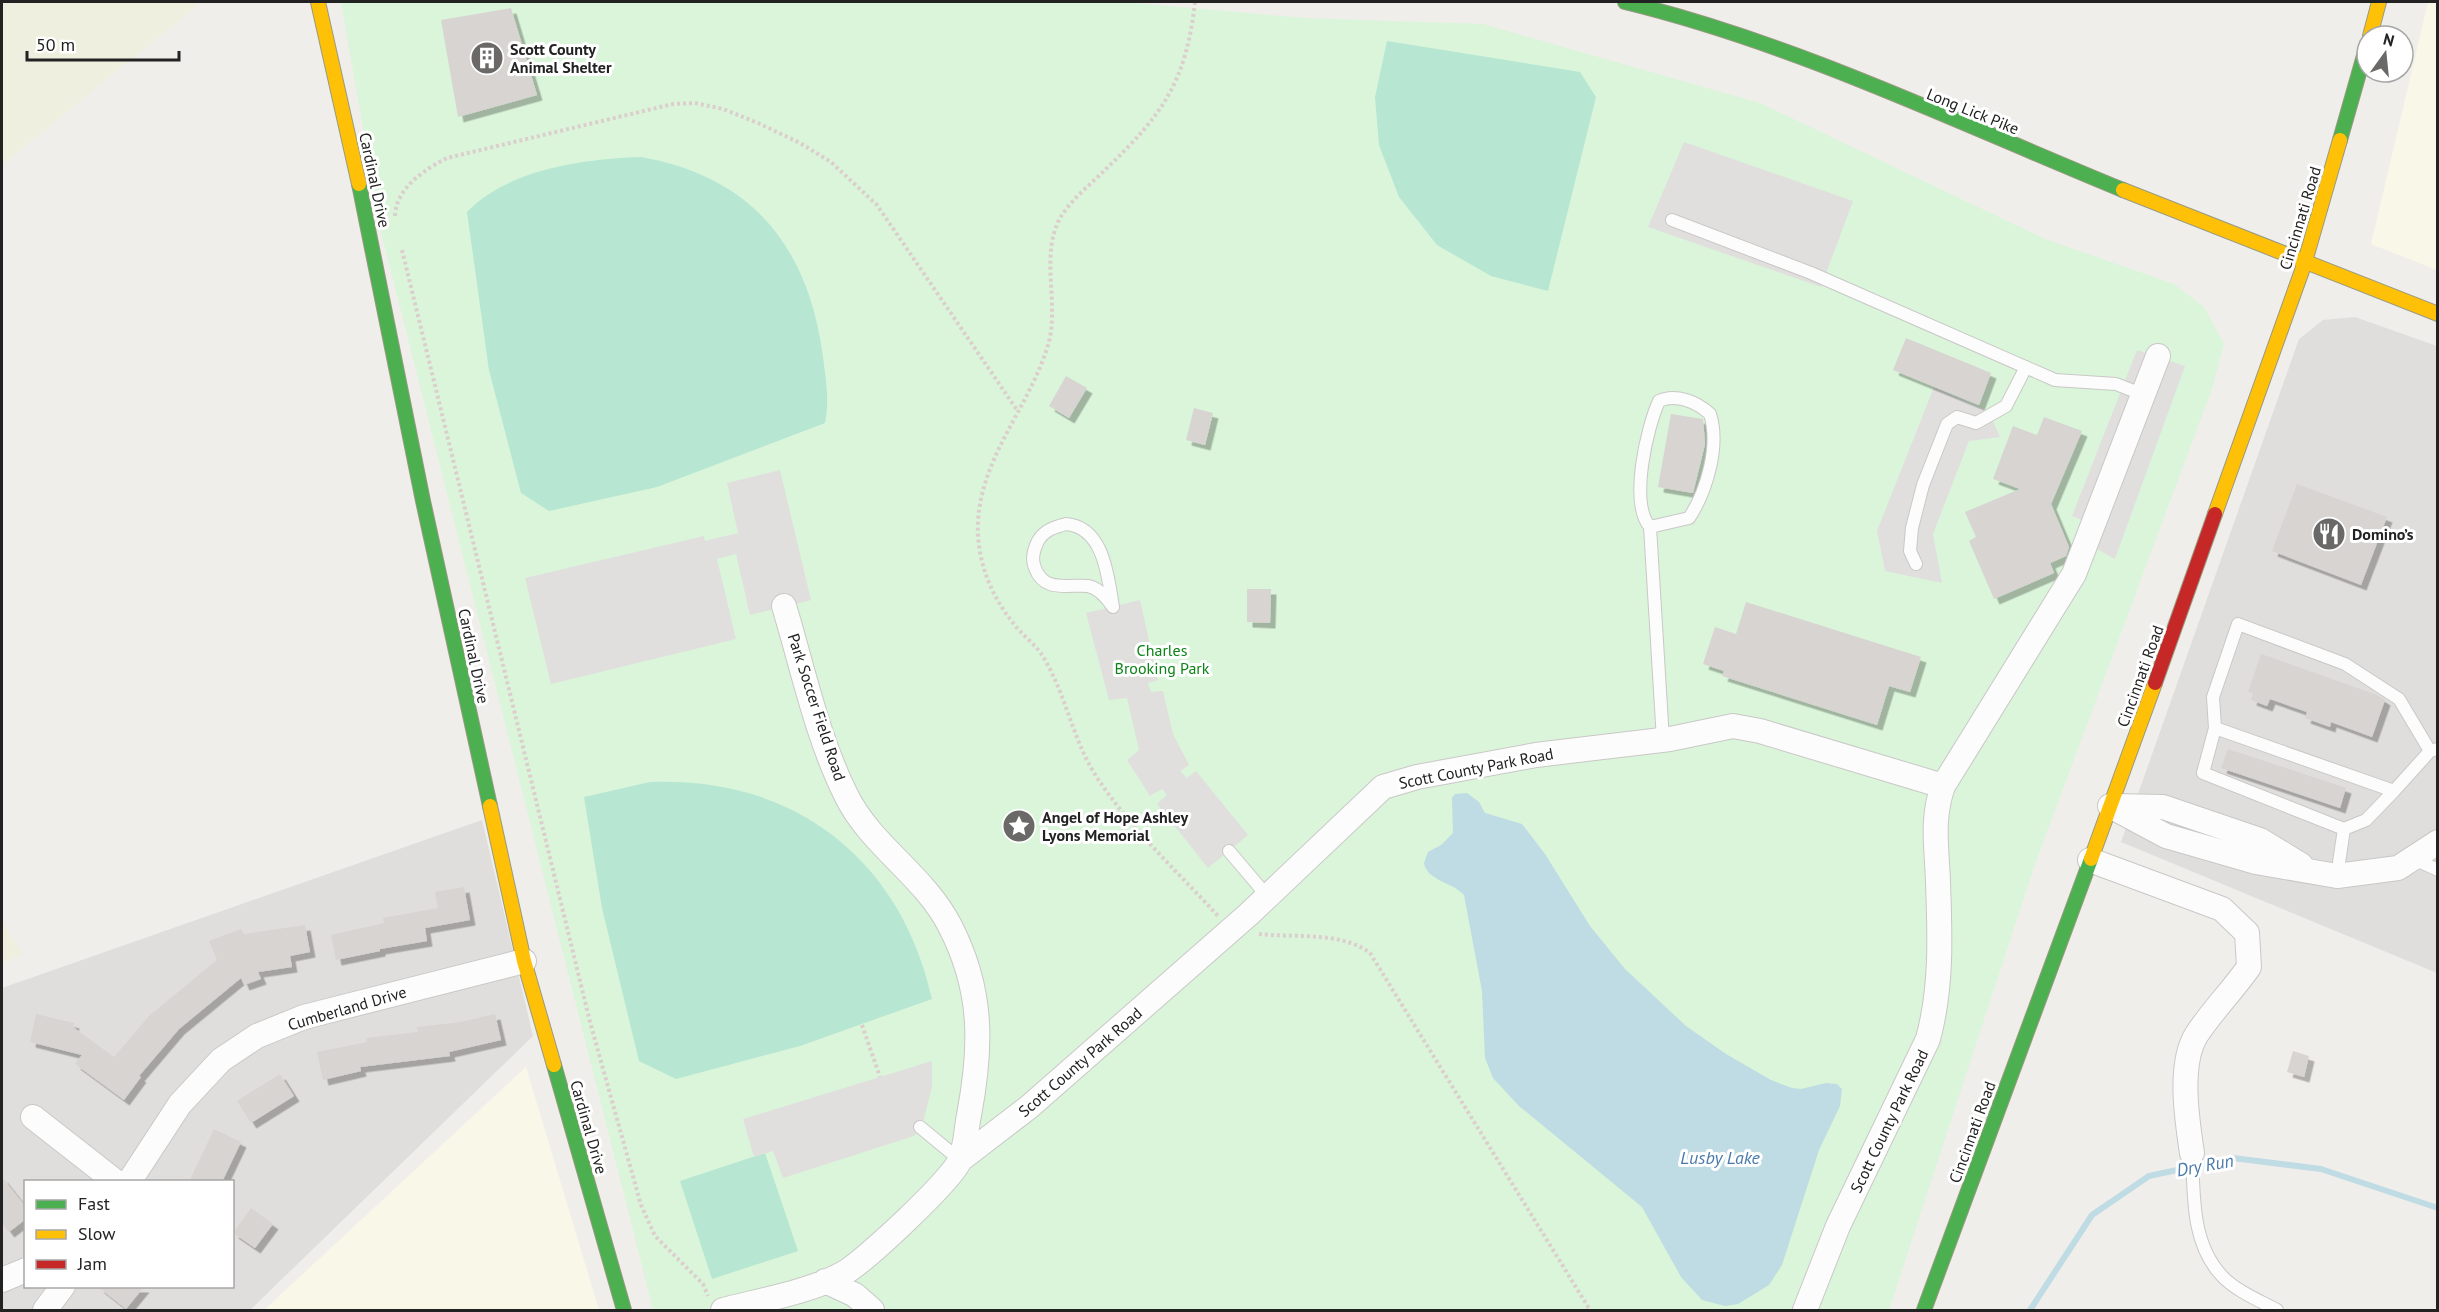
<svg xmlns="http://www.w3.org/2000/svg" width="2439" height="1312" font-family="'PT Sans',sans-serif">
	<defs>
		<filter id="shadow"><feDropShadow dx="5.5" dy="5.5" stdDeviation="0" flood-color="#0004"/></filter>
	</defs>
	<rect width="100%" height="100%" fill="#f0eeeb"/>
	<path fill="#dfdedc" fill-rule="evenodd" d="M2355,317l82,29v627l-316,-131 178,-503 24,-19z
		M482,820l51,216 -283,274h-248v-322zM26,1182h206v104h-206z"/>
	<path fill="#f8f7e8" d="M2428,2h10l-1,268 -66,-26z
		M526,1067l73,243h-335z"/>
	<path fill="#efefdf" d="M2,2h194l1,4 -195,159z
		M2,919l21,36 -21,8z"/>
	<path fill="#daf5da" d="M341,2h782l182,16 178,6 277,79 285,136 129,45 30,23 20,37 -12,45 -177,475 -146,446h-1236l-272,-1078z"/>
	<path fill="#b7e6d2" d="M1387,41l193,31 16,25 -48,194 -57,-15 -54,-31 -38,-48 -20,-52 -4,-48z
		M641,157c108,19 165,86 181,193 3,24 8,49 3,73l-168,64 -108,24 -28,-18 -32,-123 -22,-158c41,-43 117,-53 174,-55z
		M650,782c144,-6 251,77 282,217l-132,47 -124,33 -37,-18 -37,-153 -18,-111z
		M765,1153l33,98 -86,28 -32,-98z"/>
	<path fill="#e0dfde" d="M1684,142l169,59 -32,86 -173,-60z
		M2137,350l48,16 -70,193 -38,-21 7,-17 -12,-5z
		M1934,387l55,25 11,25 -31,4 -36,93 9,49 -57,-12 -8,-40z
		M780,470l31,130 -61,15 -14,-61 -19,5 19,80 -185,45 -26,-106 179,-42 1,5 33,-8 -11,-50z
		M1140,600l18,80 -10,3 3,9 12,-1 10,43 16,31 -9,6 7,7 9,-7 52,64 -40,33 -51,-64 10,-9 -5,-6 -12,7 -23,-36 12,-10 -12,-52 -18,2 -23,-87z
		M932,1061v26l-9,35 -9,14 -131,42 -10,-27 -19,6 -11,-38z"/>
	<path fill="#bfdbe3" d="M1467,793l12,9 6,11 37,11 23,30 45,72 35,43 61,57 40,28 45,26 21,8 9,1 25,-6 11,1 5,5 -2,17 -21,44 -37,115 -13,20 -31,19 -13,2 -23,-6 -21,-23 -39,-70 -123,-101 -26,-28 -8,-20 -3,-67 -18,-96c-11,-13 -37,-14 -40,-32l4,-11 13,-7 12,-12 -1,-35 3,-4z"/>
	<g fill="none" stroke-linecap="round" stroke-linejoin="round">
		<path stroke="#bfdbe3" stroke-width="6" d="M2030,1310l62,-95 57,-39 84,-18 88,11 117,39"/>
	</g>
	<path fill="#d7d4d2" filter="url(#shadow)" d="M511,8l26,87 -79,22 -17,-97z
		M1906,338l85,35 -12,32 -86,-35z
		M1066,376l21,12 -18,30 -20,-12z
		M1194,408l19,5 -8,32 -19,-5z
		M1671,414l32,5 2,25 -12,49 -35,-6z
		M2044,417l38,14 -31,73 18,43 -3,9 -16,7 4,10 -60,26 -25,-58 7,-4 -11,-25 55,-23 -27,-10 20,-53 24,9z
		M2297,484l90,33 -26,68 -89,-34z
		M1247,589h24l-1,34 -23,-1z
		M1746,602l175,55 -11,35 -21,-6 -12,39 -155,-49 2,-5 -21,-7 12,-37 21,7z
		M2261,654l116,41 8,5 -13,37 -41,-15 -1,5 -25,-9 2,-6 -37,-13 -3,7 -16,-6 2,-7 -5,-1z
		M2228,749l118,39 -6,20 -119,-40z
		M464,887l6,33 -45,8 2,13 -47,8v2l-44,9 -5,-25 53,-12 -1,-5 55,-10 -3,-16z
		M305,925l5,27 -20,4 2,11 -34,5 3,7 -17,6 -3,-7 -62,51 -40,47 2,1 -17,23 -49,-36 7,-9 -52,-13 6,-28 38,9 -1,4 41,30 36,-42 67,-55 -8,-19 32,-12 3,5z
		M495,1014l6,26 -52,12 1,4 -90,11 1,4 -38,9 -6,-28 50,-10 -1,-4 52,-6 -1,-5 44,-5z
		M2293,1051l16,5 -5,21 -17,-5z
		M280,1074l14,22 -43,27 -14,-22z
		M214,1129l27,13 -19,40h-33z
		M2,1177l24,30v12l-17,13 -7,-9z
		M251,1208l22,16 -18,24 -22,-15z
		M98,1287h46l-18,22z"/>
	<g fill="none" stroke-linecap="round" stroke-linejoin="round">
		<g stroke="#c9c8c7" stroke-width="14">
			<path id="lane" d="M1672,220l139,53 244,107 61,4 28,11
				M1066,524c38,3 42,53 47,83 -6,-9 -14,-19 -25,-21 -20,-2 -44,7 -53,-18 -4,-9 -1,-19 3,-27 6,-11 17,-14 28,-17z
				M1650,527l39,-9c18,-27 31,-73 21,-104 -13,-12 -34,-21 -51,-13 -12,26 -30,102 -9,126l13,213
				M1916,564l-6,-13 2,-23 11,-43 24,-61 10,-7 19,6 30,-17 20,-39
				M2215,728l-2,-31 25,-73 107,40 54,35 31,52
				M2344,829l22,-9 28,-29
				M1229,851l39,46
				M2414,859l24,11
				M2337,876l7,-47 -141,-56 12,-45 179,63 36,-40 8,-2
				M920,1127l40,33
				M2192,1153c2,42 -1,90 30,123 14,15 38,25 55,34"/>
		</g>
		<g stroke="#c9c8c7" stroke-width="26">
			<path id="street" d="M2110,806l56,30 90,26 81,14 61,-8 40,-26
				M2115,806l48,1 97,33 41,25
				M2090,860l132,49 25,24 2,34c-16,23 -37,44 -52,67 -19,29 -10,86 -5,119
				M33,1117l83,65
				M960,1160l69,-53 220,-193 134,-127 34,-10 119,-22 134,-16 63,-13 27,5 183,55
				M129,1182l51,-78 41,-44 36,-24 47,-19 220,-56
				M2,1280l24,-10
				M825,1281l30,14 17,15
				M45,1310l18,-24
				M723,1310c35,-9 90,-19 121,-37 21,-12 108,-93 116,-113 6,-13 6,-31 9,-45 13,-69 14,-125 -19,-189 -26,-51 -80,-81 -104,-131 -29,-58 -43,-126 -62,-189
				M1805,1310l33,-84 90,-187c14,-52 12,-103 10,-157 -1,-34 -7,-62 5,-96l131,-212 84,-218"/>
		</g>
		<g stroke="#999a82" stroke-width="16">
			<path id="fast" d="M1625,2c172,42 334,121 498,188
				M2340,140l27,-95
				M359,184l64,317 67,305
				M554,1065l70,245
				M1924,1310l167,-451"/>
		</g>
		<g stroke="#999a82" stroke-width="16">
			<path id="slow" d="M318,2l41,182
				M2370,36l9,-34
				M2123,190l315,124
				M2215,514l89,-249 36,-125
				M490,806l34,155 30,104
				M2091,859l64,-176"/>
		</g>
		<g stroke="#999a82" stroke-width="16">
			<path id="jam" d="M2155,683l60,-169"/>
		</g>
		<path stroke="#dccecd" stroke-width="4" stroke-dasharray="3 3" stroke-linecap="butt" d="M1195,2c-9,80 -32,112 -89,167 -16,16 -36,31 -47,51 -19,38 1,85 -11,125 -18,61 -66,110 -70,176 -2,37 12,74 36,103 8,11 20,19 28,31 24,38 30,84 54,121 33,51 81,95 122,140
			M395,216c1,-28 29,-46 52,-58l226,-54 22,-1 28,6 35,14 42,20 31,19 46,43 140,205
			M402,250l188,772 51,183 14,31 48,48 5,12
			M1259,934c34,4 82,-3 111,19l220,357
			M862,1025l18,52"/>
		<use href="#lane" stroke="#fdfcfc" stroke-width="12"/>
		<use href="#street" stroke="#fdfcfc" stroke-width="24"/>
		<use href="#fast" stroke="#4caf50" stroke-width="14"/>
		<use href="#slow" stroke="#ffc107" stroke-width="14"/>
		<use href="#jam" stroke="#c62828" stroke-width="14"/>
	</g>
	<defs>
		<g id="building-disc" transform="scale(1.725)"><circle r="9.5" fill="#6a6968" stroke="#fff"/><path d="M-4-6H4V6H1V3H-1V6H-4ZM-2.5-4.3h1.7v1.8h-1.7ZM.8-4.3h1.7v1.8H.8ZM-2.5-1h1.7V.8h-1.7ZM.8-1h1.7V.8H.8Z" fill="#fff"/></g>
		<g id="restaurant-disc" transform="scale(1.725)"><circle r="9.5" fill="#6a6968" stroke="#fff"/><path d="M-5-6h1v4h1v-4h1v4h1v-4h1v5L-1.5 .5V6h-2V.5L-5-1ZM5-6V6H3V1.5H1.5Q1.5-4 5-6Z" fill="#fff"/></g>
		<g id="sight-disc" transform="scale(1.725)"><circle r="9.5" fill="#6a6968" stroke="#fff"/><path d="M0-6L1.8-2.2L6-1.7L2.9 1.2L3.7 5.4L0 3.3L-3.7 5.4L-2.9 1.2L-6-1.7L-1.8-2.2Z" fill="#fff"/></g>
	</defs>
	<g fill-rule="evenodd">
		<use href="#building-disc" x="487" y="58"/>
		<use href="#restaurant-disc" x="2329" y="534"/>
		<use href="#sight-disc" x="1019" y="826"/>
	</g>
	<g text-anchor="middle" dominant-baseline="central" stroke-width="6" stroke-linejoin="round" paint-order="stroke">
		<g font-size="16" font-weight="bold" fill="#222" stroke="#fff" text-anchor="start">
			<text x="510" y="49">Scott County<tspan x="510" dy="18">Animal Shelter</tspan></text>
			<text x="2352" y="534">Domino’s</text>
			<text x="1042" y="817">Angel of Hope Ashley<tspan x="1042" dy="18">Lyons Memorial</tspan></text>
		</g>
		<g font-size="16" fill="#222" stroke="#fff">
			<text transform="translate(1973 111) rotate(22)">Long Lick Pike</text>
			<text transform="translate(375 180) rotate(78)">Cardinal Drive</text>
			<text transform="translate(2300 218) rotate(-73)">Cincinnati Road</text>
			<text transform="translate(474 656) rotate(78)">Cardinal Drive</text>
			<text transform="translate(2140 676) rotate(-70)">Cincinnati Road</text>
			<text transform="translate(817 707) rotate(72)">Park Soccer Field Road</text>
			<text transform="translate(1476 768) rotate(-11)">Scott County Park Road</text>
			<text transform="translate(347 1008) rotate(-16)">Cumberland Drive</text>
			<text transform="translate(1080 1062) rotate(-41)">Scott County Park Road</text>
			<text transform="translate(1889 1121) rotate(-64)">Scott County Park Road</text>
			<text transform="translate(589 1127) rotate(74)">Cardinal Drive</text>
			<text transform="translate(1972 1132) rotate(-70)">Cincinnati Road</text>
		</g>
		<g font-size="16" fill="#0c8416" stroke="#fff">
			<text x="1162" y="650">Charles<tspan x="1162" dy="18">Brooking Park</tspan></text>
		</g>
		<g font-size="18" font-style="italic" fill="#4a7aab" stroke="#fff">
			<text x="1720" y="1157">Lusby Lake</text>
			<text transform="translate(2205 1165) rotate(-10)">Dry Run</text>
		</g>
	</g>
	<rect width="2439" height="1312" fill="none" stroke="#222222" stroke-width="6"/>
	<rect x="24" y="1180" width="210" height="108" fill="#ffffff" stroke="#a7a7a7" stroke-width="1.5"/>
	<rect x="36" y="1200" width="30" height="9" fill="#4caf50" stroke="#a7a7a7" stroke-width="1.5"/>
	<text x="78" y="1210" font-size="18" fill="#222222">Fast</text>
	<rect x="36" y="1230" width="30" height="9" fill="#ffc107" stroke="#a7a7a7" stroke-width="1.5"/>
	<text x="78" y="1240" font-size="18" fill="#222222">Slow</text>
	<rect x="36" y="1260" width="30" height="9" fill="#c62828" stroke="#a7a7a7" stroke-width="1.5"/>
	<text x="78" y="1270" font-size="18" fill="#222222">Jam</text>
	<g transform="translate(2385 54) rotate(15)"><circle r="28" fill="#ffffff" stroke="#a7a7a7" stroke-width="1.5"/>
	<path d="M0-4.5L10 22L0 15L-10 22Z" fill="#6a6968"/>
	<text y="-9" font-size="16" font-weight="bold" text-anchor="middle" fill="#222222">N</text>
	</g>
	<path d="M27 51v9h152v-9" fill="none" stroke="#222222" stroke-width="3"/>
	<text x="36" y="51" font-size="18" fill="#222222" stroke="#ffffff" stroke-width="4.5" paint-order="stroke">50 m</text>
</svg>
